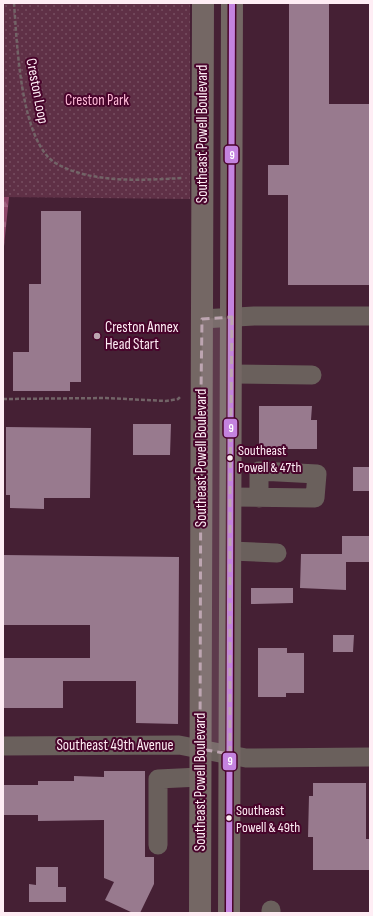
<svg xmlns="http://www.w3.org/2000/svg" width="373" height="916" font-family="'Sofia Sans Condensed',sans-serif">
	<defs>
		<pattern id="green-dots" width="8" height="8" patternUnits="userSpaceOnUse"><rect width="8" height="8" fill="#5f3046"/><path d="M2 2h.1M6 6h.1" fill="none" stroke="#774e61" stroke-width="1.8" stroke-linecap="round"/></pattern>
		<pattern id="forest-firs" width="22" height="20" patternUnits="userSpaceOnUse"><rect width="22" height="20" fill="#8e4568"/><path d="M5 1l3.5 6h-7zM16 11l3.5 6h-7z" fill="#9f607e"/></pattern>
	</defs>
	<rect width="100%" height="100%" fill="#452034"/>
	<path fill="url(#green-dots)" d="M3,3h187v196l-187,-2z"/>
	<path fill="url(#forest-firs)" d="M3,197h6l-6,59z"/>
	<path fill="#987a8e" d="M289,3h40v101h40l1,181h-82v-90h-20v-30h21z
		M41,211h40v171h-11v9h-57v-39h16v-68h12z
		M259,406h53l-1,14h6v29h-58z
		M133,424h38l-1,31h-37z
		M6,427l85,1 -1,70h-46v11l-34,-1v-13h-4z
		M353,467h17v24h-17z
		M342,536h28v26h-24v28l-46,-2 1,-34h41z
		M3,555l176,2 -1,167 -42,-1v-42h-73v27h-60v-50h87v-33h-87z
		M251,588h42v15l-42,1z
		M333,635h21l-1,17h-20z
		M258,648h29v5h17v40h-18v4h-28z
		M104,771h41v86h9v27l-14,29h-7l-28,-13 9,-18 -10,-4v-58l-66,1v-6h-35v-30h35v-4h36v-5l30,1z
		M313,783h53v56h4v31h-57v-33h-5l1,-41h4z
		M36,867h22v20h8v15h-37v-18l7,1z"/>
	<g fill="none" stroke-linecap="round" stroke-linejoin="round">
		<path stroke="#726467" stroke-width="2.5" stroke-dasharray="4 2" stroke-linecap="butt" d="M14,3c3,38 6,141 43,161 37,20 86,16 126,14
			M3,399l103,-1 60,3 12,-2 3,-3"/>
		<path stroke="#6a605c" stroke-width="19" d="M202,319l52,-3h116
			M231,374l81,1
			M230,497l85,1 2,-24 -58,-3v27
			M230,551l47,2
			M3,746l176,-1 67,13 124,-1
			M158,845v-66l42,-2
			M271,910v3"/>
		<path stroke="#746764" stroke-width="22" d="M200,913l3,-910
			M229,913l3,-910"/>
		<g stroke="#48042b" stroke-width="9">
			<path id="bus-1" d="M229,913l3,-910"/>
		</g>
		<use href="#bus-1" stroke="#c483df" stroke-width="6"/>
	</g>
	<path fill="#bda5b1" fill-opacity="0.2" stroke="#bda5b1" stroke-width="3" stroke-dasharray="8 5" stroke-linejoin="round" d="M232,317l-2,180v257l-30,-5 1,-358 1,-72z"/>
	<circle fill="#bda5b1" stroke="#48042b" stroke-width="1.5" cx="97" cy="336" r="4"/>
	<g fill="#feedf4" stroke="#48042b" stroke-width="1.5">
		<circle cx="230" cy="458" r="3.5"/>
		<circle cx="229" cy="818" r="3.5"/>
	</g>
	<g text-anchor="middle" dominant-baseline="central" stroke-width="4" stroke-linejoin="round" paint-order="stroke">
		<g font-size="14" fill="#feedf4" stroke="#48042b" text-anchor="start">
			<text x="238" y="450">Southeast<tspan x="238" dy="17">Powell &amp; 47th</tspan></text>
			<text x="236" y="810">Southeast<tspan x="236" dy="17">Powell &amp; 49th</tspan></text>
		</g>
		<g font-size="15" fill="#feedf4" stroke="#48042b">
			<text transform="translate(37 91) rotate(79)">Creston Loop</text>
			<text transform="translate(202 134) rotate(-90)">Southeast Powell Boulevard</text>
			<text transform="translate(201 458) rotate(-90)">Southeast Powell Boulevard</text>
			<text x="115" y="745">Southeast 49th Avenue</text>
			<text transform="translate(200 782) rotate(-90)">Southeast Powell Boulevard</text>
		</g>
		<g font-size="15" fill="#febad7" stroke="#48042b">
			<text x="97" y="100">Creston Park</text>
		</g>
		<g font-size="15" fill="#feedf4" stroke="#48042b" text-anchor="start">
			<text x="105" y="327">Creston Annex<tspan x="105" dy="17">Head Start</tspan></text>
		</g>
	</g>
	<g stroke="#48042b" stroke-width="1.5">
		<rect x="224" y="145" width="15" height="19" rx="4" fill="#c483df"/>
		<rect x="223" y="418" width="15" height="20" rx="4" fill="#c483df"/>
		<rect x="222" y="752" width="15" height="19" rx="4" fill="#c483df"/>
	</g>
	<g font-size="11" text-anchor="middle" font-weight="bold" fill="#fff">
		<text x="232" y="159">9</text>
		<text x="231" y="432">9</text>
		<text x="230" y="765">9</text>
	</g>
	<rect width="373" height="916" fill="none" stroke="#feedf4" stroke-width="8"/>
</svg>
